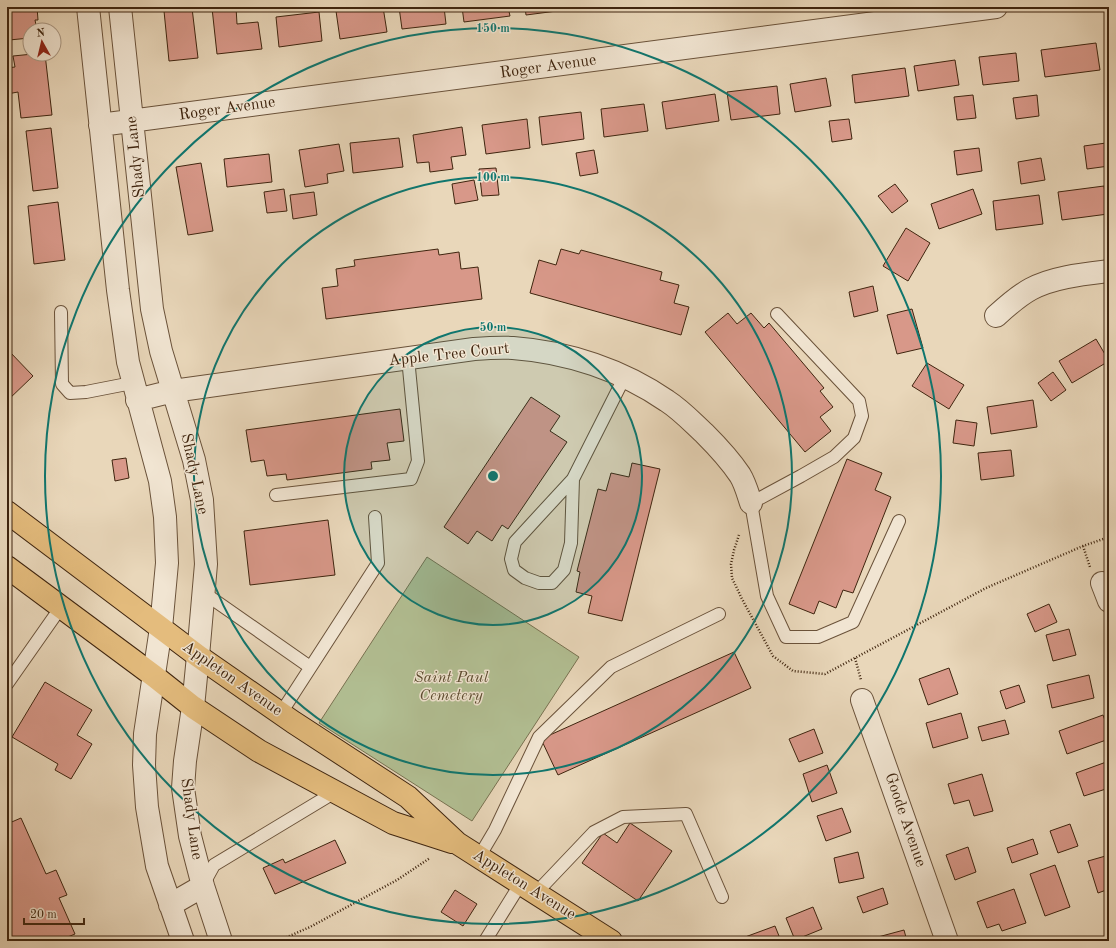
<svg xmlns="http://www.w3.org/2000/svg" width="1116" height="948" font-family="'Old Standard TT',serif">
	<rect width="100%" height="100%" fill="#e9d7ba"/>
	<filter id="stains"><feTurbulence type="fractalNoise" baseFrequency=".005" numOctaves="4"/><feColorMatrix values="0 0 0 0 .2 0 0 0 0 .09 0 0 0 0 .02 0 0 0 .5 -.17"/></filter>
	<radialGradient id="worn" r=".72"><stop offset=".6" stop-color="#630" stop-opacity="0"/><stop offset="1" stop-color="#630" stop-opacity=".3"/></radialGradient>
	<path fill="#b2bf93" stroke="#787251" d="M427,557l152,100 -107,164 -153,-98z"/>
	<path fill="#d89889" stroke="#3f250f" d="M7,7h30l1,13h-3l2,10h-7v8l-21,2 -2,-17z
		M221,7h15l1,17 21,-2 4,27 -45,5 -5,-46z
		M360,7h23l4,25 -47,7 -4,-28z
		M399,7h45l2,17 -44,5z
		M462,7h46l2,9 -46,6z
		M525,7h46l1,2 -46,6z
		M192,8l6,50 -29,3 -5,-50z
		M319,12l3,29 -43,6 -3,-30z
		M1096,43l4,27 -55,7 -4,-27z
		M1016,53l3,28 -36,4 -4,-28z
		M33,54h12l7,61 -31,3 -3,-26 -11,2v-26l8,-1 -2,-11z
		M955,60l4,25 -41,6 -4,-25z
		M905,68l4,28 -54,7 -3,-28z
		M826,78l5,28 -36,6 -5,-28z
		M777,86l3,28 -49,6 -4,-28z
		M715,94l4,27 -53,8 -4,-27z
		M973,95l3,23 -19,2 -3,-23z
		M1037,95l2,21 -23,3 -3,-21z
		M644,104l4,27 -44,6 -3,-28z
		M581,112l3,27 -42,6 -3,-28z
		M527,119l3,29 -44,6 -4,-29z
		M849,119l3,20 -20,3 -3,-21z
		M462,127l4,28 -15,2 2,12 -23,3 -1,-10 -12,1 -4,-28z
		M51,128l7,60 -25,3 -7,-60z
		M399,138l4,29 -50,6 -3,-30z
		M1106,143l3,23 -22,3 -3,-23z
		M339,144l5,27 -17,3 1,9 -23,4 -6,-37z
		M979,148l3,23 -25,4 -3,-24z
		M594,150l4,23 -18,3 -4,-23z
		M269,154l3,28 -45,5 -3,-28z
		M1041,158l4,22 -24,4 -3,-22z
		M201,163l12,68 -25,4 -12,-68z
		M496,168l3,27 -17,1 -3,-27z
		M474,180l4,20 -23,4 -3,-20z
		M895,184l13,17 -16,12 -14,-17z
		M1104,186l4,28 -46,6 -4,-28z
		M284,189l3,22 -20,2 -3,-21z
		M973,189l9,25 -43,15 -8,-25z
		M314,192l3,23 -24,4 -3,-24z
		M1039,195l4,29 -47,6 -3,-29z
		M58,202l7,58 -31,4 -6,-58z
		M906,228l24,15 -22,38 -25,-15z
		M7,248l4,27 -4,1z
		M438,249l1,6 20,-3 2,17 17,-2 4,32 -156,20 -4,-31 16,-2 -2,-17 19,-3 -1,-6z
		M561,249l18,5 2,-4 81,22 -2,8 19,5 -5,18 15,4 -8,28 -151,-42 9,-33 17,5z
		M873,286l5,25 -24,6 -5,-25z
		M912,309l11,39 -26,6 -10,-39z
		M728,313l9,11 14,-11 13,15 5,-5 55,65 -4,3 13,16 -13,10 11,14 -26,21 -100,-120z
		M1096,339l13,22 -37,22 -13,-22z
		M9,351l24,25 -26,25v-48z
		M927,363l37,22 -15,24 -37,-23z
		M1053,372l13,18 -15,11 -13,-18z
		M531,397l29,19 -10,15 17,11 -59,87 -6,-4 -10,16 -15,-10 -9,13 -24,-17z
		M1033,400l4,27 -46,7 -4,-27z
		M400,409l4,32 -17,2 3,17 -19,2 1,7 -85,11 -1,-6 -19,2 -3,-16 -13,2 -5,-32z
		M956,420l21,3 -3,23 -21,-3z
		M1011,450l3,26 -33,4 -3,-27z
		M126,458l3,20 -14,3 -3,-21z
		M847,459l35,14 -7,17 16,7 -38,96 -10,-3 -7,18 -17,-7 -5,13 -25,-10z
		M632,463l28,6 -38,152 -34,-8 4,-17 -16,-4 4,-20 -3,-1 21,-82 8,2 5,-18 18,4z
		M328,520l7,55 -85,10 -6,-54z
		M1049,604l8,18 -22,10 -8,-18z
		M1069,629l7,26 -23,6 -7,-26z
		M734,652l17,36 -193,87 -17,-36z
		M949,668l9,26 -30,11 -9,-26z
		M1089,675l5,23 -42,10 -5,-23z
		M45,682l47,28 -15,25 15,9 -21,35 -16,-9 3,-6 -46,-27z
		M1019,685l6,17 -19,7 -6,-18z
		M961,713l7,25 -35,10 -7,-25z
		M1103,715l6,16v8l-42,15 -8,-23z
		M1005,720l4,14 -27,7 -4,-14z
		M814,729l9,24 -24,9 -10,-23z
		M1109,761v27l-25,8 -8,-23z
		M827,765l10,28 -25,9 -9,-28z
		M982,774l11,37 -19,5 -5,-16 -15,4 -6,-20z
		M842,808l9,24 -25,9 -9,-25z
		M21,818l25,56 10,-4 11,25 -8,3 16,36 -17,7h-51v-117z
		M630,823l42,28 -34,50 -56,-38 21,-30 14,10z
		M1070,824l8,22 -20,7 -8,-22z
		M1033,839l5,15 -26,9 -5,-15z
		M335,840l11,23 -71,31 -12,-26 20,-9 2,4z
		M968,847l8,25 -21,8 -9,-25z
		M858,852l6,26 -25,5 -5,-25z
		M1109,855v34l-11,4 -10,-32z
		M1055,865l15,42 -25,9 -15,-42z
		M883,888l5,16 -25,9 -6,-16z
		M1014,889l12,34 -24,8 -3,-7 -12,4 -10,-26z
		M455,890l22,14 -14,22 -22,-14z
		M813,907l9,22 -27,11 -9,-22z
		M775,926l6,15h-44v-1z
		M904,930l3,11h-28l-1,-4z"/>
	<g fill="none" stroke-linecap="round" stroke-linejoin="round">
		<g stroke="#6a523a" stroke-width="14">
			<path id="service" d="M61,312l1,72 8,9 16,-1 46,-9
				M777,314l82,87 3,15 -8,22 -20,19 -33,19 -50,27 16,93 19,41h32l35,-15 46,-101
				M573,479l-36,39 -22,24 -4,17 3,11 11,8 14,5h13l12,-13 7,-27 2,-64 52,-103
				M276,495l135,-16 7,-18 -10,-103
				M204,593l106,74
				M7,684l54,-77
				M281,713l97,-150 -3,-46
				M479,857l16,-27 44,-93 72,-70 108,-53
				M203,885l11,-20 121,-73
				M536,893l58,-61 29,-15 63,-3 36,83
				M485,941l36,-58"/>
		</g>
		<g stroke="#6a523a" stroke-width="24">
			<path id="minor" d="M88,7l30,283 10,72 32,119 5,36 2,46 -6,65
				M120,7l32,302 9,42 33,109 8,40 4,64 -8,92
				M100,125l896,-118
				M996,316c11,-10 22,-20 35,-27 22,-12 53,-15 78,-18
				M137,400l36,-9 301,-42c13,-1 27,-2 39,-1 55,4 109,22 154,53 14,9 25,21 37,32 13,13 26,27 36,42 5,8 8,19 11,28
				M1102,583l7,18
				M862,700l85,241"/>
		</g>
		<g stroke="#6a523a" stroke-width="24">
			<path id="tertiary" d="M161,628l-16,106 -1,31 3,42 10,59 26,75
				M198,656l-5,51 -8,54 -2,27 7,48 13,50 18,55
				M170,905l33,-19"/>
		</g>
		<g stroke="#3f250f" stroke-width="24">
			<path id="primary" d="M7,512l191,144 95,66 115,75 49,46 154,98
				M7,567l147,109 39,31 66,44 134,72 59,19"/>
		</g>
		<path stroke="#3f250f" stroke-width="2.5" stroke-dasharray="1 2" stroke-linecap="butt" d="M739,535l-5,15 -3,14 1,14 10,21 31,57 20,15 32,3 161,-86 97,-42 26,-9
			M1083,546l7,21
			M855,658l6,22
			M278,941l32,-14 87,-47 33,-22"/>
		<use href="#service" stroke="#f1e5d2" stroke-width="12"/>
		<use href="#minor" stroke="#f1e5d2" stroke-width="22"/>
		<use href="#tertiary" stroke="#f1e5d2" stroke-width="22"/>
		<use href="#primary" stroke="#e4bc7d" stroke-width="22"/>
	</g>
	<circle cx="493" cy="476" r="149" fill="#0f766e" fill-opacity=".12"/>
	<g fill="none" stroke="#0f766e" stroke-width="2">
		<circle cx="493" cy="476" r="149"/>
		<circle cx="493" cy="476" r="299"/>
		<circle cx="493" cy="476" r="448"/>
	</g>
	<g text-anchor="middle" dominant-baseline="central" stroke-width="3" stroke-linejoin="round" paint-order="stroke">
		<g font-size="16" fill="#3f250f" stroke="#f1e5d2">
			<text transform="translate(548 67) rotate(-8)">Roger Avenue</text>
			<text transform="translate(227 109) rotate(-8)">Roger Avenue</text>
			<text transform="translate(136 157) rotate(-96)">Shady Lane</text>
			<text transform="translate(449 355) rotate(-6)">Apple Tree Court</text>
			<text transform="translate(194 474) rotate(78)">Shady Lane</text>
			<text transform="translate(232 679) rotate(35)">Appleton Avenue</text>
			<text transform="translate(191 819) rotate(82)">Shady Lane</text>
			<text transform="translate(905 820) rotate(71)">Goode Avenue</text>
			<text transform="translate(524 885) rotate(32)">Appleton Avenue</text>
		</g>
		<g font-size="16" font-style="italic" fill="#5c4c30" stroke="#f1e5d2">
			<text x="451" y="678">Saint Paul<tspan x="451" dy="18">Cemetery</tspan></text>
		</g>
	</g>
	<circle cx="493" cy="476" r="6" fill="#0f766e" stroke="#f1e5d2" stroke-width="2"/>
	<g font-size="12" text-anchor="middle" font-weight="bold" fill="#0f766e" stroke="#f1e5d2" stroke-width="3" stroke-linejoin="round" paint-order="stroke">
		<text x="493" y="32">150 m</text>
		<text x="493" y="181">100 m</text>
		<text x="493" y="331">50 m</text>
	</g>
	<rect width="1116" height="948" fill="none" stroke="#e9d7ba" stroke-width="24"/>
	<rect x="8" y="8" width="1100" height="932" fill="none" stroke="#3f250f" stroke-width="2"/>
	<rect x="12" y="12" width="1092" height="924" fill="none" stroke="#3f250f"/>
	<g transform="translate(42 42) rotate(352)"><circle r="19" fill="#f1e5d2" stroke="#aa9884"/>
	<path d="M0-3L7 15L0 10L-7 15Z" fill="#8f2418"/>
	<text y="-6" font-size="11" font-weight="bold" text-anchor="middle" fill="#3f250f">N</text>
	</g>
	<path d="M24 918v6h60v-6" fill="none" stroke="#3f250f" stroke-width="2"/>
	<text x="30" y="918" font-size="12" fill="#3f250f" stroke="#f1e5d2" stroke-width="3" paint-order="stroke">20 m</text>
	<rect width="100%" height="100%" filter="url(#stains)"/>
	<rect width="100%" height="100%" fill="url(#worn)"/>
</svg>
